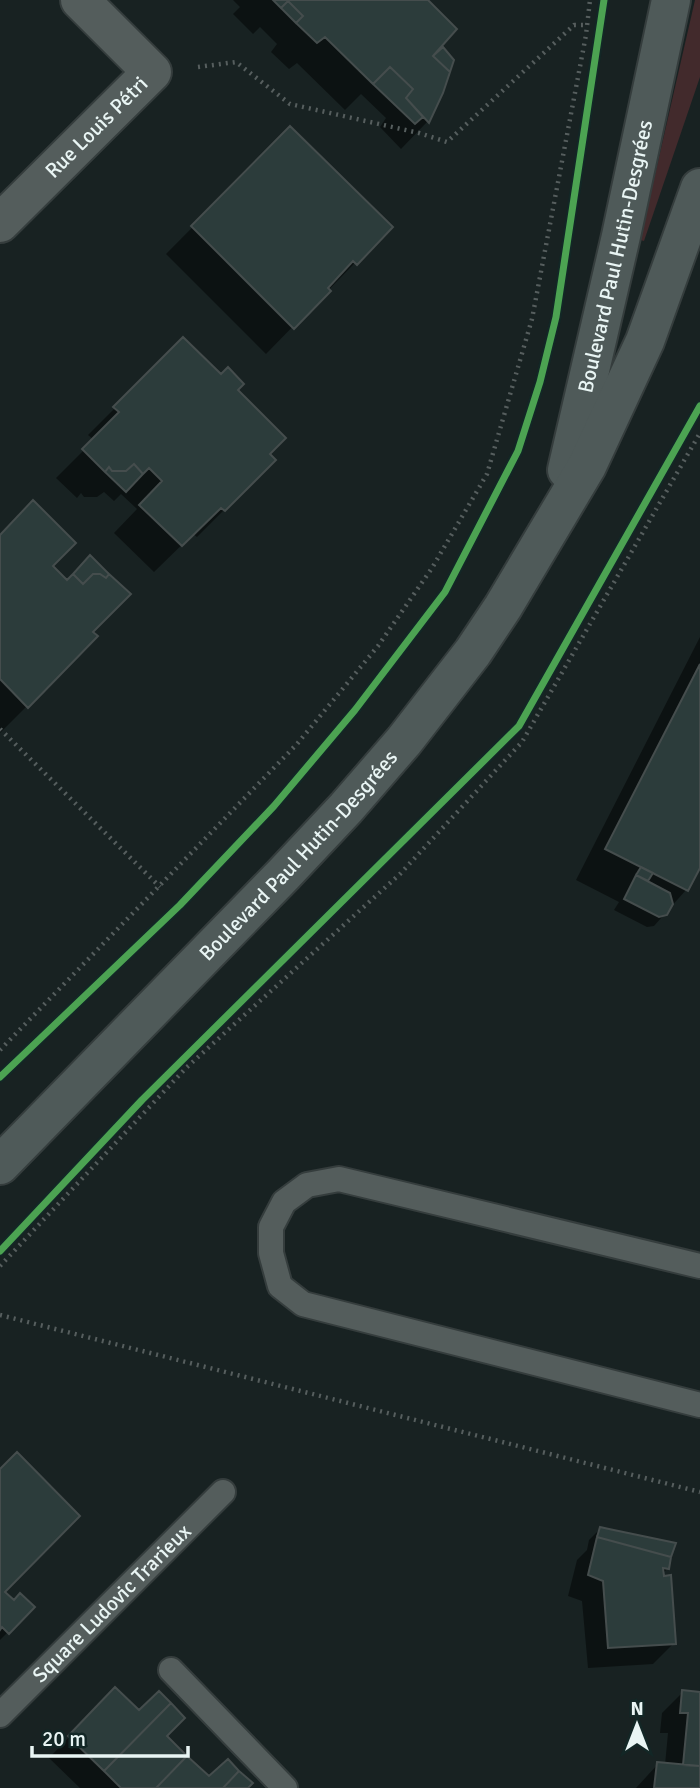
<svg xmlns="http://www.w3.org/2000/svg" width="700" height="1788" font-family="Signika,sans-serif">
	<rect width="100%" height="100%" fill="#182222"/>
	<path fill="#422a2c" d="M695,0h5v77l-56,164 -4,-1z"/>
	<path fill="#0007" d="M233,0h193l2,60 14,33 -15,29 -26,27 -21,-22 6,-9 -25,-24 -16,16 -48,-47 -8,6 -18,-17 6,-8 -17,-17 -7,7 -20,-20 7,-7z
		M290,129l100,98 -124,127 -100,-100z
		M183,340l53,50 31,64 7,6 -77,77 -4,-3 -39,38 -40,-39 23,-24 -16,-15 -7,7 -10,-9 -7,5h-13l-3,-4 -4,5 -21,-20 38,-38 -6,-5z
		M0,536l50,30 40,66 6,5 -96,96z
		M700,637v227l-14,26 -32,36 -7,1 -33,-17 5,-8 -43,-22z
		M0,1472l2,120 11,10 20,5 -33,33z
		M600,1529l67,40 -5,5v4l12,65 -21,21 -65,4 -6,-67 -14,-5 9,-36 10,-10 2,-10z
		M683,1692l17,1v95h-64l22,-24 7,1 3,-32h-8l2,-20z
		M95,1710l69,26 45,43 37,9h-166l-31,-30z"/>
	<path fill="#2c3c3b" stroke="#454d4d" stroke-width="2" d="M273,0h155l29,29 -24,27 17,16 -7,21 -14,30 -23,-25 7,-9 -23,-22 -17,17 -48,-47 -8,6 -21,-20 7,-7 -15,-15 -7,7z
		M288,1l15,15 -7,7 -15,-15z
		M443,47l11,13 -4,12 -17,-16z
		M390,67l23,22 -7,9 17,19 -8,7 -42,-40z
		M290,126l103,101 -36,38 -4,-4 -25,27 3,3 -37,38 -103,-103z
		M183,337l38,37 7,-7 16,17 -6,6 48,48 -16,16 6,6 -51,51 -4,-3 -39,38 -43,-41 23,-24 -13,-13 -6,6 -9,-10 -8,7h-14l-3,-4 -4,5 -23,-23 37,-37 -6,-5z
		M134,464l9,10 -17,18 -21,-20 4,-5 3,4h14z
		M33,500l43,43 -23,23 14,14 6,-6 10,10 10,-10h7l6,4 3,-4 22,20 -38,38 5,4 -70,72 -28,-29v-144z
		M90,555l19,19 -3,4 -6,-4h-7l-10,10 -10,-10z
		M700,664v204l-12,23 -83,-42z
		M641,867l12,6 -5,8 -12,-6z
		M636,875l34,18 3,11 -6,11 -8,2 -35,-18z
		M17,1452l63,64 -75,76 9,8 6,-7 15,14 -26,27 -7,-7 -2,3v-161z
		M600,1527l9,2 67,14 -5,14 -74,-20z
		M597,1537l74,20 -2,12 -6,-1 1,8 7,-1 5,69 -68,4 -5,-67 -15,-6z
		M115,1687l24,23 20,-19 12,12 -67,68 -36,-35z
		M682,1690l18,2v74l-17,-1 5,-52h-8z
		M171,1703l14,15 -18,18 20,20 -31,32h-35l-17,-17z
		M187,1756l22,20 19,-17 11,12 -16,17h-67z
		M657,1762l43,4v22h-46z
		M239,1771l14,12 -5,5h-25z"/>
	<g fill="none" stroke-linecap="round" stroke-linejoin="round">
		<g stroke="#353d3d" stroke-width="28">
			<g id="lane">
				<path d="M700,1266l-361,-87 -32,6 -23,17 -13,25v26l9,33 23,18 397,101"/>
				<path d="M171,1670l114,118"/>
				<path id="s1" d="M0,1715l223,-223"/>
			</g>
		</g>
		<g stroke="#353d3d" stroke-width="42">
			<g id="street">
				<path id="s2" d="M0,223l152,-151 -72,-72"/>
			</g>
		</g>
		<g stroke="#353d3d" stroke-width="42">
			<g id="secondary">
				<path id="s3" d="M567,470l54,-234 50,-236"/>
				<path id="s4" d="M0,1165l284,-291 62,-66 58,-67 69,-89 30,-45 84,-141 58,-125 55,-153"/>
			</g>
		</g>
		<path stroke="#565e5e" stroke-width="4.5" stroke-dasharray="2 5" stroke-linecap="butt" d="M198,67l38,-5 54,42 129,29 28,9 127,-117h13
			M0,729l160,158
			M0,1050l297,-306 81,-98 54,-78 55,-94 45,-155 54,-284 4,-35
			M0,1266l186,-198 214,-194 122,-132 178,-309
			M0,1315l700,177"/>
		<use href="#lane" stroke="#545d5c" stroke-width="24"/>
		<use href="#street" stroke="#545d5c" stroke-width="38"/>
		<use href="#secondary" stroke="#4f5a59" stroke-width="38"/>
		<g stroke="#132726" stroke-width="11">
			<path id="cycleway" d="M0,1077l180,-172 94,-99 81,-96 90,-118 73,-141 22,-69 16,-65 48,-317
				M0,1251l142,-151 377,-374 181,-320"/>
		</g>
		<use href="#cycleway" stroke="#4ca352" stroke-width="7"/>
	</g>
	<g text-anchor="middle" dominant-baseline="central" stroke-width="5" stroke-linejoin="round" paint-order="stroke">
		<g font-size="21" fill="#e9f5f4" stroke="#132726">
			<text stroke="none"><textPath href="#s2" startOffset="136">Rue Louis Pétri</textPath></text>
			<text stroke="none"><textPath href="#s3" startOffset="219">Boulevard Paul Hutin-Desgrées</textPath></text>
			<text stroke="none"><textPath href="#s4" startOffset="430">Boulevard Paul Hutin-Desgrées</textPath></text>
			<text stroke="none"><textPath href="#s1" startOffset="158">Square Ludovic Trarieux</textPath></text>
		</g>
	</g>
	<g transform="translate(637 1725)" stroke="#132726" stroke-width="5" paint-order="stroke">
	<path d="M0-5L12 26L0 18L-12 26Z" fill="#e9f5f4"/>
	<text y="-10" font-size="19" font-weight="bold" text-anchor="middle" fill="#e9f5f4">N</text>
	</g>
	<path d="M32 1746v10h156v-10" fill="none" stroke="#e9f5f4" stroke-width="3.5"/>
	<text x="42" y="1746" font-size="21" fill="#e9f5f4" stroke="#132726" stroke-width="5" paint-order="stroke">20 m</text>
</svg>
